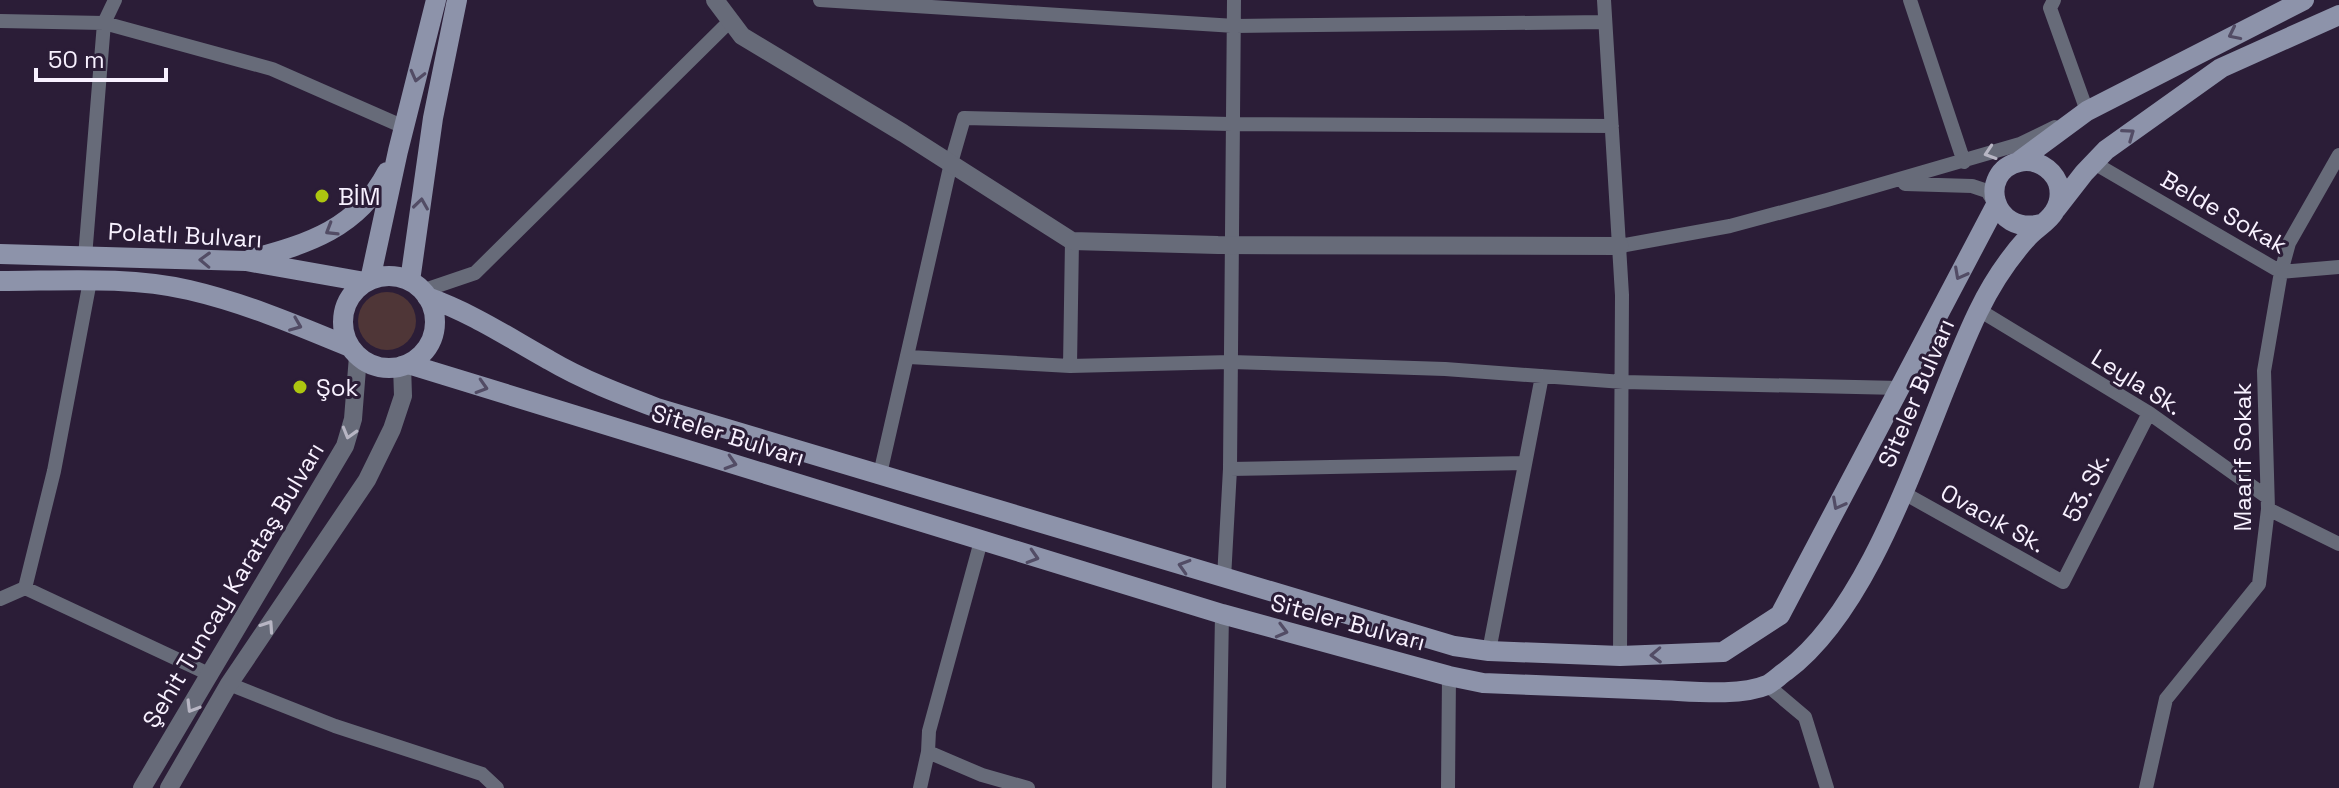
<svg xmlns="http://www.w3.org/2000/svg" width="2339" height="788" font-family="'Space Grotesk',sans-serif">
	<rect width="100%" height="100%" fill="#2b1d37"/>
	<path fill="#4f3637" d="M358 321a29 29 0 1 1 58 0a29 29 0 1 1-58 0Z"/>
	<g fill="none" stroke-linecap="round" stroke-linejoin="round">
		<path stroke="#676b79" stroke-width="14" d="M820,0l415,26 370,-4
			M1604,0l18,295 -2,361
			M1910,0l54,162
			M2054,0l-4,8 37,103 -6,3
			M0,21l104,2 168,46 132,58
			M2094,163l187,109 58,-5
			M1905,184l67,2 15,5 9,14
			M1620,246l110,-20 97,-26 193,-56 35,-17
			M85,257l19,-234 11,-23
			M422,291l53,-18 255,-252
			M1979,310l170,103 118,84
			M909,357l161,9 161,-4 214,7 178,13 277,6
			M1070,366l2,-125
			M1230,469l295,-6
			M880,474l71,-311 13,-45 267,6 381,2
			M1902,492l161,90 86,-169
			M2268,509l71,35
			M981,541l-52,190 -1,21 54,23 46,13
			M1224,578l6,-109 4,-469
			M25,588l29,-117 36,-190
			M0,599l25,-11 186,87
			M1489,651l53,-275
			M229,684l106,42 147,48 15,14
			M1767,685l38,32 22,71
			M920,788l8,-36
			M1219,788l3,-174
			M1448,788l1,-112
			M2146,788l20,-89 93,-115 9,-75 -4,-138 17,-99 8,-29 50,-88"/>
		<path stroke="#676b79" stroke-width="18" d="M715,0l27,36 161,97 169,108 146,4 402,1
			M142,788l203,-342 8,-27 5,-63
			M169,788l60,-104 138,-204 25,-51 11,-33 -1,-31"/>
		<path stroke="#8d93aa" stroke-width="20" d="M2018,162l69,-51 217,-111
			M2056,209l28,-36 22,-23 115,-82 118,-53
			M0,254l246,7 119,21
			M251,259c57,-15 107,-31 136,-87
			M343 322a46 46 0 1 1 92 0a46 46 0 1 1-92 0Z
			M370,280l28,-129 38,-151
			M0,281c62,0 128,-5 189,9 56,13 108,35 161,57
			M410,281l23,-163 24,-118
			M427,297c47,17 79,39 122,63 34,20 71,34 108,48l797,238 35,5 131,5 103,-4 57,-37 216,-410
			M408,364l814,250 227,62 34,7c59,2 117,5 176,7 30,1 80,7 108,-5 6,-3 13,-10 19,-14 94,-70 141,-254 192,-359 13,-27 30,-53 50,-75 8,-9 20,-15 26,-25 6,-9 7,-19 4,-29 -6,-15 -23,-25 -39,-21 -42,10 -27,74 22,62"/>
	</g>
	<defs><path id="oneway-chevron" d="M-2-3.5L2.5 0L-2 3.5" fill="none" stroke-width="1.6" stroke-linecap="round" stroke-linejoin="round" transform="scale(2)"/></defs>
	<g stroke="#524c65">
		<use href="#oneway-chevron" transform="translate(2234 34) rotate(154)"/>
		<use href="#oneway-chevron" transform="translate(417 76) rotate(104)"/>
		<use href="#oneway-chevron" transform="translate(2129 134) rotate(-36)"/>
		<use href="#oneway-chevron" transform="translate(421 204) rotate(-82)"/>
		<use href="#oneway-chevron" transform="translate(331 230) rotate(149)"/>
		<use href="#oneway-chevron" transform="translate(205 260) rotate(-178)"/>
		<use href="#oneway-chevron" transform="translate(1960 274) rotate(118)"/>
		<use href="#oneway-chevron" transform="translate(296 325) rotate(22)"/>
		<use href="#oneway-chevron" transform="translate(482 387) rotate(17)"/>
		<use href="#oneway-chevron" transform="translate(731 463) rotate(17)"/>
		<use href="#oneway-chevron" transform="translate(1838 504) rotate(118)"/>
		<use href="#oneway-chevron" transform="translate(1033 557) rotate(17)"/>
		<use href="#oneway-chevron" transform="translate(1184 566) rotate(-163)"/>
		<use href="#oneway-chevron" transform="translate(1282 631) rotate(15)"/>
		<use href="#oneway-chevron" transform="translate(1656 655) rotate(178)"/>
	</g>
	<g stroke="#b7b5c3">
		<use href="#oneway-chevron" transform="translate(1990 153) rotate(162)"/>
		<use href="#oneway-chevron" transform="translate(349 433) rotate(106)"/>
		<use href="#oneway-chevron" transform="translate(268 626) rotate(-56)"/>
		<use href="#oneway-chevron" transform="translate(192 707) rotate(121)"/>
	</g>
	<g fill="#adc610" stroke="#2b1d37" stroke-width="3">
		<circle cx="322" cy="196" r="8"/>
		<circle cx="300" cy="387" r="8"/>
	</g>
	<g text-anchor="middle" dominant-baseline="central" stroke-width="6" stroke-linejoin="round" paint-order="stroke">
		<g font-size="24" fill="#f8f1ff" stroke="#2b1d37" text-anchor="start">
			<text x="338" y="196">BİM</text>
			<text x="316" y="387">Şok</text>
		</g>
		<g font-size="24" fill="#f8f1ff" stroke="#2b1d37">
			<text transform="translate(2224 212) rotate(30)">Belde Sokak</text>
			<text transform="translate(185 235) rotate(3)">Polatlı Bulvarı</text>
			<text transform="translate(2137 382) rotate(32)">Leyla Sk.</text>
			<text transform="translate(1916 393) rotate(-67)">Siteler Bulvarı</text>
			<text transform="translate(728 435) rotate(17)">Siteler Bulvarı</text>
			<text transform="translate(2242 457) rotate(-90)">Maarif Sokak</text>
			<text transform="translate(2086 487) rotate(-63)">53. Sk.</text>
			<text transform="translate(1993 518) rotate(29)">Ovacık Sk.</text>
			<text transform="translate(233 585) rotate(-59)">Şehit Tuncay Karataş Bulvarı</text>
			<text transform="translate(1348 622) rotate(15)">Siteler Bulvarı</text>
		</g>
	</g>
	<path d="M36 68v12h130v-12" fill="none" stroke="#f8f1ff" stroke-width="4"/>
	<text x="48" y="68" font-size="24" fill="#f8f1ff" stroke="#2b1d37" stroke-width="6" paint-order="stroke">50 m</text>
</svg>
